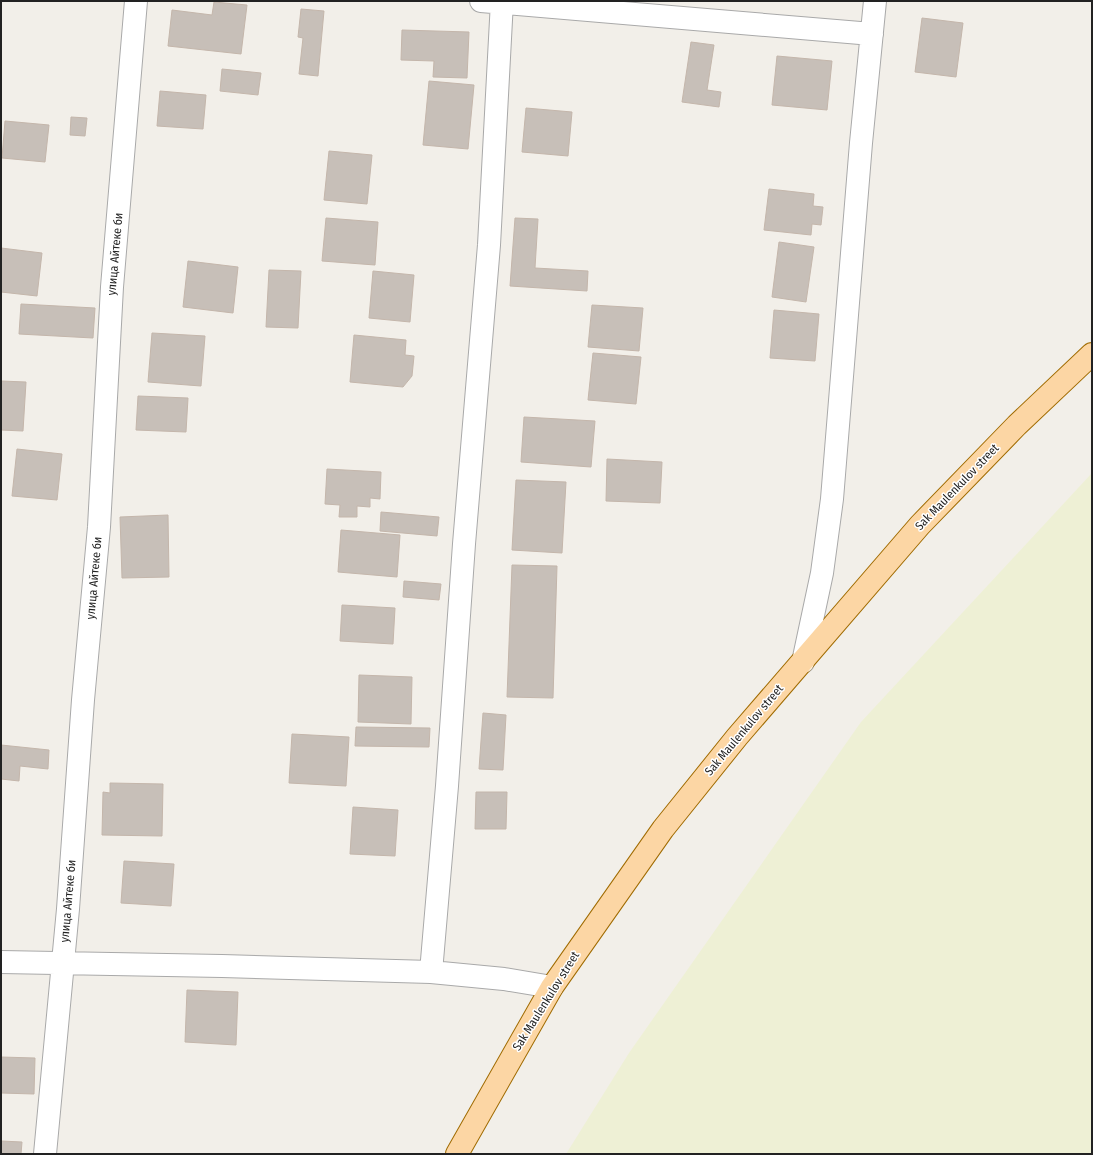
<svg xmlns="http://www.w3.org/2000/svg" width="1093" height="1155" font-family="'Fira Sans Condensed',sans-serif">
	<rect width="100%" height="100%" fill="#f2efe9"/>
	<path fill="#eef0d5" d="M1092,473v681h-526l63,-101 232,-331z"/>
	<path fill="#c7bfb8" stroke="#c4b6ab" d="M214,2l33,3 -6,49 -73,-8 4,-36 40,5z
		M301,9l23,2 -6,65 -19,-2 4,-36 -5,-1z
		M922,18l41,5 -7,54 -41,-5z
		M402,30l67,2 -2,46 -34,-1 1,-16 -33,-1z
		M691,42l23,3 -7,45 14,2 -2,15 -37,-5z
		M777,56l55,5 -5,49 -55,-5z
		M222,69l39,4 -3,22 -38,-4z
		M429,81l45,4 -6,64 -45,-4z
		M160,91l46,4 -3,34 -46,-3z
		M526,108l46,4 -4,44 -46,-4z
		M71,117l16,1 -2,18 -15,-1z
		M5,121l44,4 -4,37 -43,-4z
		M329,151l43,4 -5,49 -43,-4z
		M769,189l45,5 -1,12 10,1 -2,18 -9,-1 -1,11 -47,-5z
		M326,218l52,4 -3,43 -53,-4z
		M515,218l23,1 -3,49 53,3 -1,20 -77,-5z
		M779,242l35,5 -8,55 -34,-5z
		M1,248l41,5 -5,43 -36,-4z
		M188,261l50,6 -5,46 -50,-6z
		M269,270l32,1 -3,57 -32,-1z
		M373,271l41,4 -4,47 -41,-4z
		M21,304l74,4 -2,30 -74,-4z
		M592,305l51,3 -4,43 -51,-4z
		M774,310l45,4 -4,47 -45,-3z
		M152,333l53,3 -4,50 -53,-4z
		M354,335l52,5 -1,15 9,1 -2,20 -9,11 -53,-5z
		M593,353l48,4 -5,47 -48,-4z
		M1,381l25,1 -3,49 -22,-1z
		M138,396l50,2 -2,34 -50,-2z
		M524,417l71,4 -4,46 -70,-5z
		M17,449l45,5 -5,46 -45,-4z
		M607,459l55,3 -2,41 -54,-2z
		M327,469l54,3 -1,27 -10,-1v9l-13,-1v11h-18l1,-12 -15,-1z
		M516,480l50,2 -4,71 -50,-3z
		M381,512l58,5 -2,19 -57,-5z
		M168,515l1,62 -47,1 -2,-61z
		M341,530l59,5 -3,42 -59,-5z
		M512,565l45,1 -4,132 -46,-1z
		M404,581l37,3 -2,16 -36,-3z
		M342,605l53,3 -2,36 -53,-3z
		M359,675l53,2 -1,47 -53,-2z
		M483,713l23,2 -3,55 -24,-1z
		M356,727l74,1 -1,19 -74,-1z
		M292,734l57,3 -3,49 -57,-3z
		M1,745l48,5 -1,19 -28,-3 -1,15 -18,-2z
		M110,783l53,1 -1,52 -60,-1 1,-43 7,1z
		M476,792h31l-1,37h-31z
		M353,807l45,3 -3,46 -45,-2z
		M124,861l50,3 -3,42 -50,-3z
		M187,990l51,2 -2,53 -51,-3z
		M1,1057l34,1 -1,36 -33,-1z
		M1,1141l21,1 -1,12h-20z"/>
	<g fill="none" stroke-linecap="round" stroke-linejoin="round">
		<g stroke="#a9a9a9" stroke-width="24">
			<path id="minor" d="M481,1l391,33
				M803,662l19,-89 10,-74 29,-356 14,-142
				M1,962l221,4 209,6 73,7 48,8
				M431,972l16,-186 17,-242 25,-299 13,-244
				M45,1154l23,-245 15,-209 16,-173 13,-240 24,-286"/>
		</g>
		<g stroke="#a06b00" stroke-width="24">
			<path id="major" d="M457,1154l95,-167 111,-158 74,-92 183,-212 97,-100 75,-71"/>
		</g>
		<use href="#minor" stroke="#fff" stroke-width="22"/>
		<use href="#major" stroke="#fcd6a4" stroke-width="22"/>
	</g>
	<g text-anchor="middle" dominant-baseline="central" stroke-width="3" stroke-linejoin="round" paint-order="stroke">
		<g font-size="12" fill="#222" stroke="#fff">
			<text transform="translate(115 254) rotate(-85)">улица Айтеке би</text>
			<text transform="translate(957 487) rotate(-46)">Sak Maulenkulov street</text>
			<text transform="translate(94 578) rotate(-85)">улица Айтеке би</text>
			<text transform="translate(744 730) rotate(-50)">Sak Maulenkulov street</text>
			<text transform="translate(68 901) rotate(-85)">улица Айтеке би</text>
			<text transform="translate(546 1001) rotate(-58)">Sak Maulenkulov street</text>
		</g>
	</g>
	<rect width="1093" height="1155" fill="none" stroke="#222222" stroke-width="4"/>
</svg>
